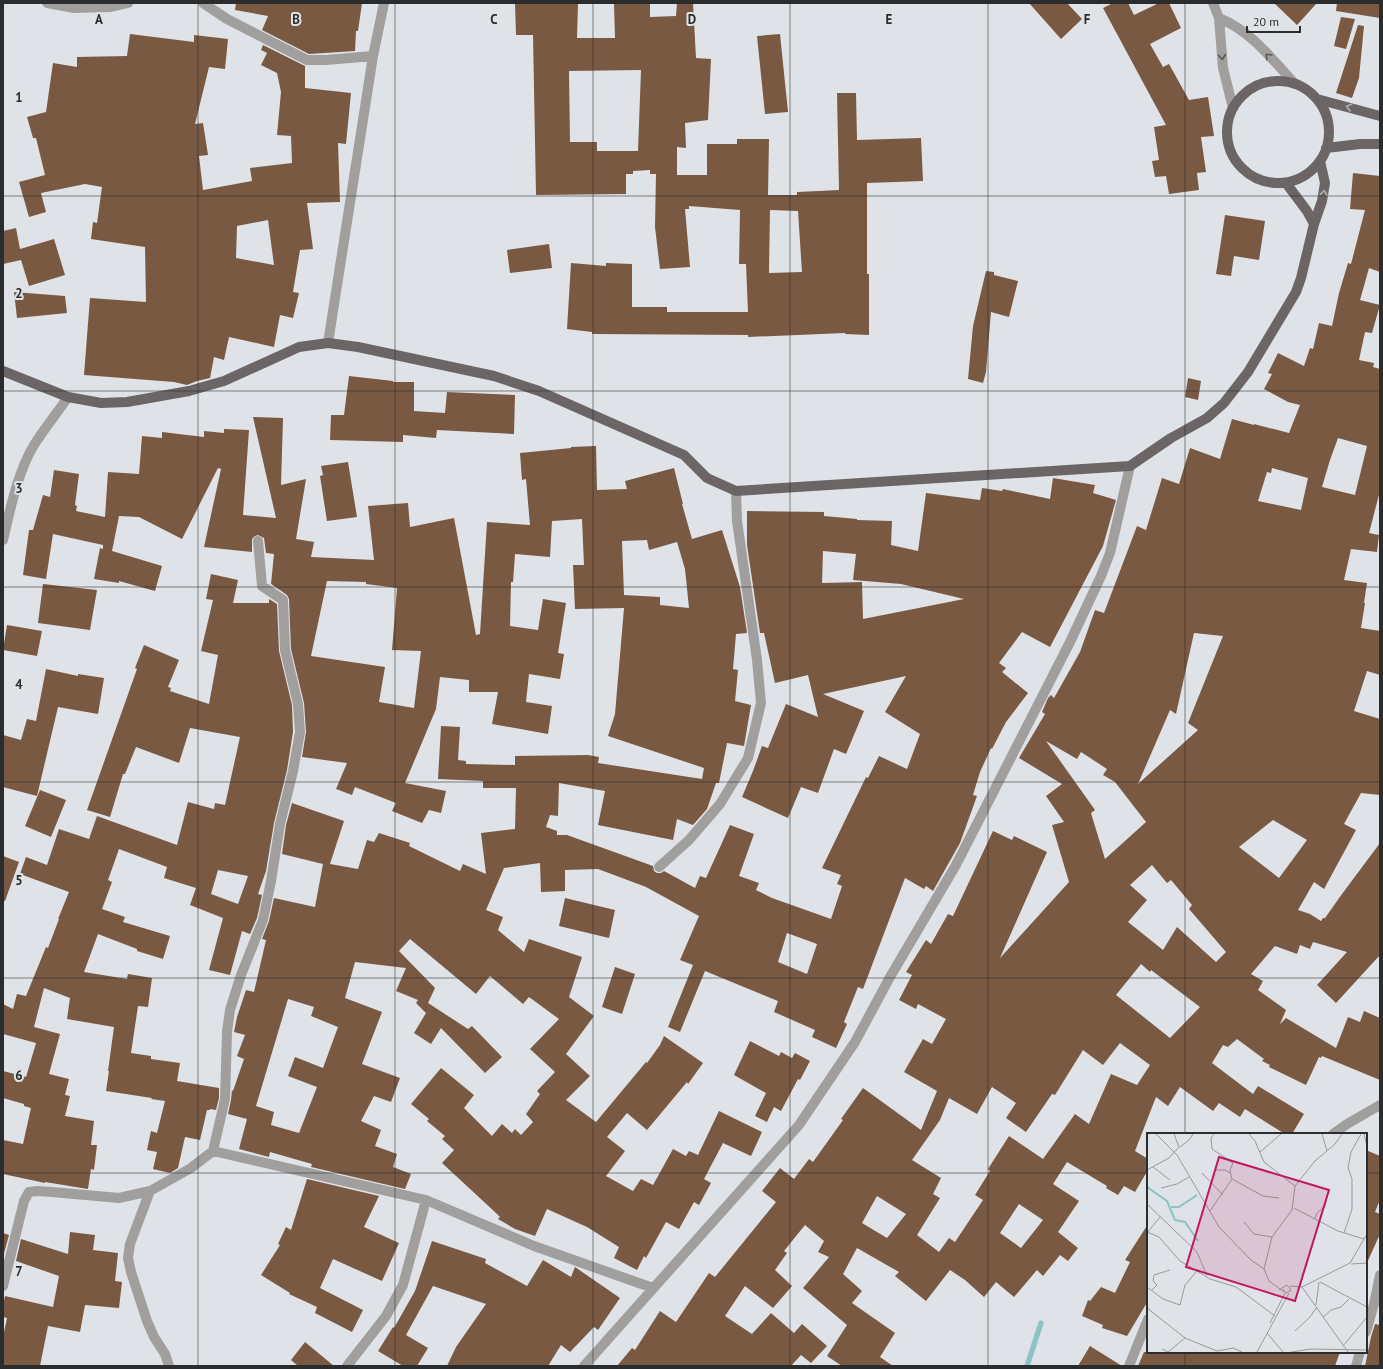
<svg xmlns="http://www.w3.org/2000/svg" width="1383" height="1369" font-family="'PT Sans',sans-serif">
	<rect width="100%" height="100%" fill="#dfe3e7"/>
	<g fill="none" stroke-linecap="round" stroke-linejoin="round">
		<path stroke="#8ec3c3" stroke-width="5.5" d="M1027,1366l14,-43"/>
	</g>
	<path fill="#7a5943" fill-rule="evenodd" d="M236,3h126l-4,28h-2l-1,20 -46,3 -47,-24 6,-14 -33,-6z
		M515,3h63l-1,35h38l-1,-35h36v14l26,-1 1,-13h16l3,55 15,1 -3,61 -23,3 1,25 -9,-1v28h30v-31h30v-5h32l-1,56h29v-3l42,-2 -2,-97h19l1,47 64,-2 2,43 -56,2v91h2v61l-24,-1v-1l-97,4v-2l-156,-1v-2l-25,-3 4,-66 35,3v-3l26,1v43h35v5h81l-2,-48h-7l1,-54 -51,-4v3h-4l5,58 -30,2 -5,-42 1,-53h-6v-4l-17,1v3h-7v20l-90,1 -3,-160h-17zM641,70l-3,81h-41v-9h-27l-1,-71zM770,210l28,1 4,61 -33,1z
		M1029,3h38l15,16 -21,20z
		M1113,3h15l6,12 25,-12h10l12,25 -31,16 13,23 6,-3 20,36 19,-3 6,39 -13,1 5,35 -9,1 2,17 -30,4 -3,-18 -11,1 -3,-16 7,-1 -5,-33 12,-2 -63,-117z
		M1274,3h43l-20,22z
		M1337,3h43v15l-44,-7z
		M1341,17l14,2 -9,30 -12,-3z
		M1358,25l6,1 -5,52 -7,20 -16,-5z
		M130,34l64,8v-7l34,4 -3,30 -16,-2 -14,57 8,-1 5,32 -9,1 4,34 49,-9 -2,-13 42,-5 -1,-27 -14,-1 4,-43 -4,-19 -16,-8 6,-12 -6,-3 2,-5 42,21v22l46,5 -5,51 -8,-1 2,59 -33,1 6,46 -13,1 -7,42 6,1 -6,25 -13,-3 -6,32 -45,-10 -5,23 -10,-3 -4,21 -13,3 -10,4 -13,-3 -90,-7 6,-77 56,4 -1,-55 -54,-8 2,-17 4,1 5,-36 -17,-3 -44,9 5,19 -17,5 -10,-35 26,-7 -9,-37h-3l-6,-21 19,-5 7,-49 24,4v-10l50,-1zM268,220l6,45 -38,-7 1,-32z
		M780,34l8,78 -23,2 -8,-78z
		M1353,173l27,3v96l-11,-4 -9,32 20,5 -8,28 -7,-1 -6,28 15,3 -1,4 7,2v122l-11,42 10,2 -2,17 -26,-3 -7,31 23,3 -3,20h1l-4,25 19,3v44l-13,-4 -13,40 26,8v76l-19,-2 -17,31 12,6 -32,59 -10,-7 -16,28 12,4 11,7 2,-3h2l17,-24 38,-51v112l-44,48 -19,-18 30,-33 -34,-10 -3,7 -10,-4 -3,9 -22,-8 -24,28 12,7 -5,9 28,20 -6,14 6,-6 50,30 12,-31 12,5 4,-11 16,7v62l-58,-24 -1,2 -2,-1 -13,28 -37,-18 1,-2 -8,-4 2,-2 -27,-20 -9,8 -5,-2 -11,18 41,31 5,-8 46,28 -12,20h-7l-40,-25 -5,8 -21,-14 -6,8 -33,-24 -12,19 -12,-9 -21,54 13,8v11l-13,22 -11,-6 -6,9 -12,-7 1,-2 -40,-24 -14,22 26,17 -21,31 20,16 -10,13 -8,-6 -17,21 -6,-6 -23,27 -18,-15 -12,15 -19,-17 -15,-10 -24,31 -31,-25 4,-4 -42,-24 -14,26 19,17 -10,12 43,30 -15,24 13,9h-51l-15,-10 20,-31 -44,-37 26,-31 -11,-5 6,-11 -19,-16 -21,26 3,2 -12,17 17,16 -19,22 -28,-22 -20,30 27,18 19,-21 23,20 8,-9 25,22 -16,17 -10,-8 -10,11h-174l15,-18 3,2 25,-39 16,11 33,-49 6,4 61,-75 -14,-11 18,-23 14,11 15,-20 4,3 30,-42 -2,-1 22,-31 58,42 16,-39 -33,-19 19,-33 9,5 14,-25 -28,-15 -2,5 -17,-9 13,-25 -6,-3 20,-32 5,4 17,-30 5,2 40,-85 19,9 2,-4 33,16 -47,106 69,-76 -17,-57 12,-3 -18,-26 16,-12 -43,-26 26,-44 -3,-2 6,-14 3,-3 3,3 26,-46 15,-42 9,3 33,-87 9,4 16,-52 17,6 11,-36 30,11 12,-40 22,6v-1l35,9 11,-28 -12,-3 -24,-13 8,-15 -4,-1 10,-20 26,13 6,-18 3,1 6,-26 13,3 7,-33 9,-30 3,1 14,-54 -15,-1zM1338,438l29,8 -12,49 -33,-8 8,-27zM1272,468l36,10 -7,32 -43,-9 9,-29 4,1zM1194,633l29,3 -35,87 10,7 -60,54 32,-74 6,4zM1046,741l31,18 4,-7 26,17 -4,6 12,7 31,40 -41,37 -14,-46 4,-3zM1273,820l34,20 -28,38 -40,-31zM1152,865l15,18 4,-3 21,25 -3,4 37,43 -10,10 -39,-35 -14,23 -35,-28 19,-22 -17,-15zM1141,964l9,8 1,-2 49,37 -30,31 -54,-43zM1120,1043l30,22 -13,20 -26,-11 -22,50 -14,-10 -32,45 -34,-23 -21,33 2,2 -15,24 8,5 -28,42 -6,-4 -10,14 -22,-17 23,-37 -7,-4 8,-16 -29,-18 28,-40 9,-22 28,16 15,-27 24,16 -10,15 20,14 26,-38 3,1 28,-45 20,15zM877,1196l29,18 -19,24 -25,-15zM1019,1204l24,16 -22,28 -21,-15z
		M1225,215l40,6 -6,39 -25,-4 -3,20 -15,-2z
		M16,228l4,21 34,-10 11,36 -36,11 -8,-26 -18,4v-33z
		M549,244l3,24 -42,5 -3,-23z
		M986,271l8,1v3l24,6 -9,36 -18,-5 -5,60 -3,11 -15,-4 5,-53z
		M14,292l51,4 2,17 -50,5z
		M349,376l44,5v1h21v29l31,2 2,-21 68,3 -1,39 -77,-4 -1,8 -33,-3v7l-73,-2 1,-25h13z
		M1188,378l13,3 -3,19 -13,-3z
		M253,417l30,1 -2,67 25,-6 -10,60 18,3 -3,15 63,3 -6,-54 40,-3 2,24 44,-9 22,117 4,-1 7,-112 43,3 -4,-46 -4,1 -2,-27 51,-5v-1l25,-1 1,44 30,-1 -2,-8 49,-13 9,36h-1l10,35 30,-9 18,57 7,46 -11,1 -3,35 5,1 -3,31 16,4 -7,41 -17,-3 -8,40h-3l-9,26 -14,16 -16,-6 -4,21 -75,-15 7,-34 -46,-8 -1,33 -8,-1 -4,12 11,4v4h10l86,31 1,5 3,2h4l3,-2 31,17 5,-12 6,2 24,-53 24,9 -15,42 20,7 -3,7 16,8 59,21 11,-33 -5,-2 4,-9 -19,-7 44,-91 2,1 11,-22 28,13 13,-35 -35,-22 21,-36 -83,18 41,17 -18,43 -12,-5 -16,44 -17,-6 -13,31 -46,-21 11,-26 9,-25 6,2 18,-44 32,13 -10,-42 -33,8 -11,-50h-4l-13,-88v-34l77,1v4l33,3v1l35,1 -1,24 27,6 8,-58 54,7 2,-12 20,3 1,-2 47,10 3,-21 42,7 -2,8 23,7 -13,46 -53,101 -28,-15 -23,31 7,5 -4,4 26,21 -22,29 -14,27 -1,-1 -11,24 -7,23 4,1 -17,47 -27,48 -7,-5 -2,3 -19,-11 -42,111 -5,-2 -14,35 3,2 -11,24 -24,-11 3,-7 -41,-18 4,-11 -73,-30 -25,61 -12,-5 25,-62 -13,-5 19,-44 -53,-29 -48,-18 -33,1v21l-24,1 -1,-29 -36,5 -18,42 17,7 -5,13 26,22 5,-13 53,18 -13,40 25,19 -28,38 24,22 -24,24 30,22 50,-60 1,1 13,-18 4,-9 39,27 -15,21 -1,-2 -40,48 -20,-17 -20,24 18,14 -19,25 27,15 8,-12 12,6 20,-36 13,7 3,-5 9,4 21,-44 43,21 -11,24 -28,-13 -19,36 7,4 -12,22 -5,-3 -15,27 -13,-7 -20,36 -2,-2 -7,14 -23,-12 5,-11 -32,-20 -40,-18 -12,27 -20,-7 -17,-10 2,-2 -4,-4 -54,-50 12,-13 -12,-11 3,-3 -18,-15 2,-2 -18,-15 30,-36 33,27 -10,13 28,28 10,-12 10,9 3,-4 6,6 12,-13 -7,-8 14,-20 -3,-3 18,-19 -25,-23 29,-30 -30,-22 -6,7 -33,-28 -14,18 -66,-55 -11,12 36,37 -7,15 40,26 4,-3 30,31 -17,16 -44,-45 -10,16 -17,-11 12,-20 -10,-10 2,-3 -22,-9 10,-23 -51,-6 -10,36 37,14 -20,52 38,14 -9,24 -17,-6 -13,25 20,9 -6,16 22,8 -4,13 18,7 -6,15 -94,-22 1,-3 -42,-12 -1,5 -30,-8 8,-30 -19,-5 3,-14 1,-10 1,1 11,-32 -7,-3 8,-21 -11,-3 3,-15 9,-27 8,2 12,-52 -4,-1 7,-18 5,-23 41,9 8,-43 -41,-10 4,-29 6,-22 52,18 -14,43 28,5 9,-29 7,2 5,-9 31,10 -1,3 51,25 3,-7 23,10 -5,-41 34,-4 1,-41h-33v-7l-45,-2 3,-53 19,1 -2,33 8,1v3l49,1v-9l73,-1 11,2 -1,6 104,16 2,-11 -96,-32 7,-22 9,-106 -49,1 -2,-44h11l-2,-46 -30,2 -2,36 -35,-3 -2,28h-2l-1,44 28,4 5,-31 23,4 -8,50 6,1 -4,25 -31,-5 -3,28 26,4 -4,28 -56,-10 6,-32h-29v-12l-29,-3 -4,32 -31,74 41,8 -5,22 -12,-3 -7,13 -30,-12 4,-8 -41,-16 -3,8 -16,-6 11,-26 -45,-6 4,-25 -2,-29 -13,-54 -2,-50 -2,-4 -16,-11 3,-30 -8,-1 -2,-15 -6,-3 -3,1 -3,3v13l-48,-5 17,-78 -3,-1 -36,71 -43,-22 -20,-1 -7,35 50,15 -7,25 -36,-10v2l-25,-4 6,-31 3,1v-4l-50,-11 -7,45 -23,-4 6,-45h4l10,-35 7,2 4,-27 25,4 -4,31 2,1 -1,5 29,6 3,-45 31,2 3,-38 20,2v-6l42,5v-6l20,2v-4l25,1 -6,85 33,3zM647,540l2,10 28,-8 8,27 4,39 -29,-3v-8l-36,-2 -2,-54zM823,551l33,3 -3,26 48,4 63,15 -101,20 -1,-37 -40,1zM327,581l39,1v2l31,4 -5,62 29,1 -7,57 -35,-6 6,-35 -74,-11zM787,933l30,11 -10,30 -29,-12zM288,999l26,8 -3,9 27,11 -15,41 -28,-11 -7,19 29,11 -18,46 -28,-8 3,-13 -18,-6z
		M348,462l9,55 -30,4 -7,-45 3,-1 -2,-9z
		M211,574l27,6 -5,23h36v-4l8,5 2,47 13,54 1,27 -6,38 -13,53 -8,48 -8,23 4,1 -5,23 -7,16 -8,-3 -12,44 -21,-5 14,-52 -33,-13 6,-17 -32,-10 3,-11 -48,-18 -11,31 4,2 -10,27 23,8 -2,5 47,14 -7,23 -26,-8v-2l-39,-15 -14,38 43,7 1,-5 24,4 -4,29 -10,-1 -7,47 20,3v3l29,4 -3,18 42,7v10l-3,12 -6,-1v1h-3l-7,30 -15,-3 -7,31 -8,5 -17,-4 4,-17 -10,-2 4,-19 6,2 8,-32 -14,-2 1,-1 -46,-7 3,-20h-1l6,-44 -47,-8 3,-21 -26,-10 -10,39 26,7 -11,40 20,5 -4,16 5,1 -5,20 29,5 -3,24h6l-3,25 -3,-1 -3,20 -43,-7v1l-42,-9v-34l20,4 8,-36 -7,-2v-2l-21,-6v-27l23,6 10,-34 -33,-9v-30l10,5 4,-15 9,2 20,-49 2,1 11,-29h-1l11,-27 -49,-18 6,-17 21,8 12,-36 30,10 8,-23 80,29 11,-43 26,7 1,-6 10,2 15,-68 -50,-9 -11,35 -43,-16 -11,27h-2l-13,43 -23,-7 50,-141 -2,-1 9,-23 35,15 -11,27 3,1 -1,3 39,13 9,-49 -17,-4 12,-51 -7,-1zM218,870l30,6 -10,28 -27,-10z
		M43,584l54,6 -7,40 -52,-7z
		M7,625l35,6 -5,25 -34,-6z
		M46,669l32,7v-2l26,4 -6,36 -40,-7 -21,89 -34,-9v-52l18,5 6,-21 9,2z
		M40,790l26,10 -15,37 -26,-11z
		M3,856l16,6 -14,39h-2z
		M565,898l50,12 -6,28 -50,-12z
		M615,967l20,7 -13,40 -20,-7z
		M750,1041l29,15 2,-4 11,6 3,-5 15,8 -10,19 -2,-1 -17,32 -7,-4 -7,15 -12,-6 11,-23 -32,-18z
		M1366,1150l14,6v44l-5,12 5,2v20l-14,31z
		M307,1179l72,17 -15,31 35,16 -17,38 -49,-22 -13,29 43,22 -11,22 -37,-19 2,-6 -28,-13 1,-1 -29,-18 19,-30 -2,-1 8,-17 5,3z
		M1148,1224v77l-21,35 -25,-8 1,-3 -21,-9 6,-16 2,1 11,-14 14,6 15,-31 -5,-2z
		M70,1232l25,3 -2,15 25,3 -3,28 7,1 -3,26 -34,-3 -5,27 -32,-6 -8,40h-37v-29l4,-19 -4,-1v-11l2,-10 48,11 6,-31 -43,-15 5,-22 47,15z
		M3,1233l6,2 -6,22z
		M432,1241l54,18 -1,4 42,23 16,-26 28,17 4,-10 45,31 -22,32 -4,-3 -24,25 -9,-7 -13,21h-101l9,-19 30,-43 -53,-18 -27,49 22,13 -11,18h-14l-25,-15 15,-24 1,1 21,-37z
		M1375,1324l5,1v41h-15l6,-29z
		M305,1342l29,24h-36l-7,-6z
		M1090,1346l32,20h-44z
		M1144,1352h196l-5,14h-197z"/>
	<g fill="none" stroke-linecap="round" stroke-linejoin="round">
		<path stroke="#a19f9e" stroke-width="10" d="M47,3l27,5 37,-1 17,-4
			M203,3l24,16 80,41h19l47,-4
			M1213,3l6,15 4,50 10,40
			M1219,18c32,13 53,41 76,66
			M328,343l45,-287 11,-53
			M3,540c7,-30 15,-69 31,-95 10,-16 23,-32 34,-48
			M659,867l30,-27 31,-36 28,-46 13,-55 -4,-43 -20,-139 -1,-30
			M1333,1134l14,-10 33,-19
			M213,1151l213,49 108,46 119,42
			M150,1191l-20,53 -2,14 3,14 16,49 7,16 11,17 4,12
			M3,1286l21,-85 5,-9 8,-1 15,1 67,6 31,-7 41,-23 22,-17 12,-52 2,-67 3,-22 11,-35 22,-55 8,-39 9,-57 13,-53 7,-39 -2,-28 -13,-54 -2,-50 -21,-14 -4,-45
			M1366,1332l8,-28 6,-29
			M347,1366l39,-50 17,-31 23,-85
			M584,1366l215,-241 56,-83 35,-65 66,-112 114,-223 31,-66 9,-23 20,-87
			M1129,1366l19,-47
			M1356,1366l4,-14"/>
		<path stroke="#6b6665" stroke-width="10" d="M1227 132a51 51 0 1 1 102 0a51 51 0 1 1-102 0Z
			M1317,99l63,17
			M1326,148l34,-4h20
			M1286,183l21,28 7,13
			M3,371l65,26 33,6 26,-1 62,-11 35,-10 75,-34 29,-4 30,4 136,29 45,15 145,64 23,23 29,13 394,-25 41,-28 36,-20 17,-15 24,-31 48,-80 5,-14 13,-54 8,-23 3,-18 -5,-22"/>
	</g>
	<defs><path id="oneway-chevron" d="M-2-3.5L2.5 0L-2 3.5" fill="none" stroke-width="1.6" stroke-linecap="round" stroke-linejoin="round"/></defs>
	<g stroke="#5a5a5a">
		<use href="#oneway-chevron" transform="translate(1268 56) rotate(-134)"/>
		<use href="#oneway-chevron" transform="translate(1222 57) rotate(85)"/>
	</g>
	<g stroke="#b1b1b3">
		<use href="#oneway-chevron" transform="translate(1349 107) rotate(-165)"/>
		<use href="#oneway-chevron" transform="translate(1324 193) rotate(-81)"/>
	</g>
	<path fill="none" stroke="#2a2c2d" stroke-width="1" stroke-opacity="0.55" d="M198,3v1363M395,3v1363M593,3v1363M790,3v1363M988,3v1363M1185,3v1131M3,196h1377M3,391h1377M3,587h1377M3,782h1377M3,978h1377M3,1173h1145M1366,1173h14M1185,1352v14"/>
	<g transform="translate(1147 1133)">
		<rect width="220" height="220" fill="#dfe3e7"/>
		<path fill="none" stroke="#8ec3c3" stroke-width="2" d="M0,54l20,14 8,19 10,2 13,19M24,74h8l18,-12"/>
		<path fill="none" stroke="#979a9d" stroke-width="1" d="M9,1l21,21 42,72 32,33 13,9M102,1l6,7 9,21 31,24M175,1l5,17M217,1l3,12M33,14l9,-7 4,-6M113,19l21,-18M6,34l17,13M0,37l22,-12 10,-11 -5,-13M67,37h11l5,3M55,40l21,22M85,46l31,17 16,2M14,55l16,-4 12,-7M0,71l50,48 10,24M147,75l44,23 26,8M63,78l22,-32 -2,-9 3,-7 -21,-14 -1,-11 3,-4M168,86l2,-6 8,-7 3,-13M97,89l10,12 18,3M0,99l12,5 21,24 30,18 26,8 39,29M0,100l13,-16M197,100l8,-24v-30l-4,-11 3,-16 10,-18M203,130l17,-29M204,131l16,-1M173,149l47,25M143,153l12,1 48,-24M0,154l16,12 17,6 5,-20 12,-14M155,154l46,65M5,157l5,-5 -4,-4 1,-6 16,-5M132,157l8,-5 4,5 -5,3 -3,-4M137,159l-15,-11 -5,-12 8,-32 20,-27 3,-24 20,-25 20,-17 7,-10M169,172l3,-23M0,175l38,30 32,13 16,-3 9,4M176,184l8,-7 10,-3 8,-8M123,190l15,-30M148,198l15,-14 7,-10M120,200l16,19M196,213l24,-29M15,216l6,3 17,-14M110,219l32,-59M144,219l20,-3 56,1"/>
		<path fill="#c2185b" fill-opacity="0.15" stroke="#c2185b" stroke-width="2" d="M72,24l110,33 -34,111 -109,-34z"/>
		<rect width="220" height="220" fill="none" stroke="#2a2c2d" stroke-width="2"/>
	</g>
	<g font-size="13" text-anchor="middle" font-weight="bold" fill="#2a2c2d" stroke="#dfe3e7" stroke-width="4" stroke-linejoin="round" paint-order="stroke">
		<text x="99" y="24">A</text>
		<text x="296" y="24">B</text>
		<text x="494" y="24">C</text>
		<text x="692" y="24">D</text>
		<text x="889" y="24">E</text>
		<text x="1087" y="24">F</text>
		<text x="19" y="102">1</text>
		<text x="19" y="298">2</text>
		<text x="19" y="493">3</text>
		<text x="19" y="689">4</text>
		<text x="19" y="885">5</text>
		<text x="19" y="1080">6</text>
		<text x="19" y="1276">7</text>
	</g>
	<rect width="1383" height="1369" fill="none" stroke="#2a2c2d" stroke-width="8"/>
	<path d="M1247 26v6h53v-6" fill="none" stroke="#2a2c2d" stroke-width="2"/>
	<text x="1253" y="26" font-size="12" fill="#2a2c2d" stroke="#dfe3e7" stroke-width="3" paint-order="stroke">20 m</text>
</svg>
